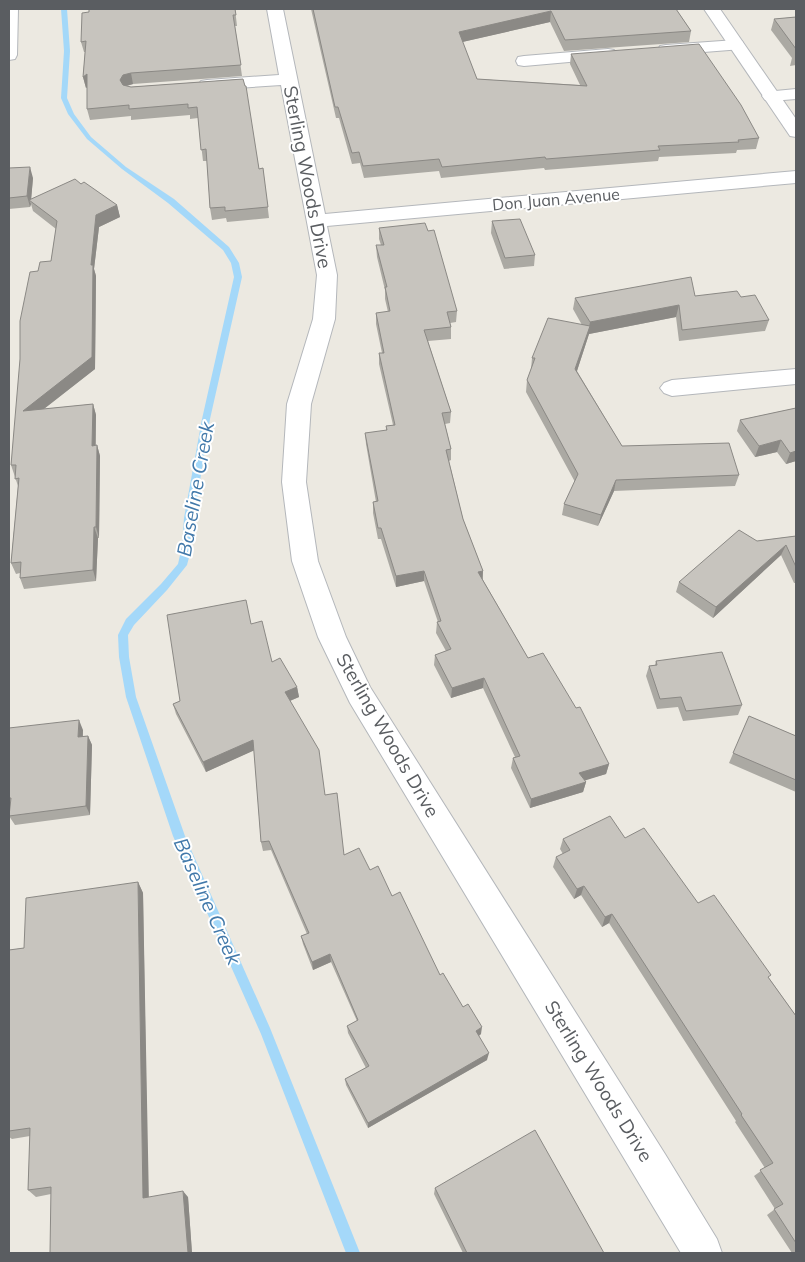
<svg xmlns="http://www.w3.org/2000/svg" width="805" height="1262" font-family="Mulish,sans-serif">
	<rect width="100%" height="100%" fill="#ece9e1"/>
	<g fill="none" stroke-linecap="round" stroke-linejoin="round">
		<path fill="#a4d8f9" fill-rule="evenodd" d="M61,9h6l3,42 -3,47 7,16 17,23 35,30 48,32 55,48 10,16 3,14 -32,142 -16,99 -2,28 -5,19 -20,25 -33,35 -6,10 1,22 7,40 49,139 85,192 90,225h-14l-85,-219 -88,-198 -47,-139 -7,-40 -1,-22 8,-16 35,-35 17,-20 4,-18 2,-28 18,-99 32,-142 -3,-14 -8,-13 -55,-47 -46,-34 -35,-30 -19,-25 -7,-16 3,-47z"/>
		<g stroke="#b4b7bb" stroke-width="2">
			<path id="minor" d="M9,9h9l-1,46 -2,4 -6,1z
				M267,9h16l42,205 471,-43v12l-469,43 10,49 -2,44 -24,85 -5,78 12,79 28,76 24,50 295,467 52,85 5,14h-41l-331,-550 -32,-66 -26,-76 -10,-79 5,-78 26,-85 4,-44 -36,-190 -74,5 -6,-1 -3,-4 3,-4 6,-1 72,-5z
				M736,40l6,1 2,4 -2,4 -76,6 -6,-1 -2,-4 2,-4 6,-1z
				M608,49l6,1 2,4 -2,4 -90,8 -6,-1 -2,-4 2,-4 6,-1z
				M796,89v10l-25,2 -6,-1 -3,-4 3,-4z
				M796,369v15l-124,12 -8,-3 -4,-5 4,-5 8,-3z"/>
		</g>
		<g stroke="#b4b7bb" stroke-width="2">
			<path id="tertiary" d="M704,9h16l76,110v18l-6,-1z"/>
		</g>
		<use href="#minor" fill="#fff" fill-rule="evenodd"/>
		<use href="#tertiary" fill="#fff" fill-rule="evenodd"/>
	</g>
	<path fill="#aba9a3" d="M235,9l2,17h-2l7,50 -109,8 -7,2 5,1 112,-8 16,90 4,-1 6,50 -42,4 -1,-4 -14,2 -2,-12 -3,-47h-4l-5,-43 -8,1v-4l-59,5v-4l-41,4 -3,-11v-22l-1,1 -3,-11 2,-25h-1l-3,-10 8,-30z
		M311,9h365l15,22 -2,11 -125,9 -14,-29 -88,20 15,37 103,6 -10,-21 1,-10 188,84 -3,11 -19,1 -1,3 -77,4 -1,4 -113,9 -1,-2 -103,10 -2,-7 -75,7 -4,-15 -8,1 -13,-46h-3z
		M796,17v48l-6,1 2,-8 -21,-28 3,-11z
		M9,168l24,10 -2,21 50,-15 36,21 3,12 -21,10 -5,42 2,7 -1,93 -51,40 49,-5 3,11v30h1l3,11 -1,82h-1l-2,43 -72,8 -4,-11v-5l-4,1 -5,-11 7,-77 -7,-21 27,-194 13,-10 5,-32 -23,-18 -2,-7 -1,3 -21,2z
		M492,221l43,34 -1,11 -30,3 -13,-36z
		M379,228l49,3 29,80 -1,11 -6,1 1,4v12l-23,2 23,71 -1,11 -5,1 6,25v11l-2,1 14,58 20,52v9l45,78 81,106 -3,10 -22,6 2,2 -3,10 -53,16 -19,-40 2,-10 2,-1 -32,-69 -32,10 -17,-33 1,-10 11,-4 -10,-18 1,-11h1l-14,-41 -28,6 -15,-48h-3l-5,-26v-11h3l-10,-58 -1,-11 21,-2v-5l7,-1 -14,-61v-11h3l-6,-29v-11l12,-1 -3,-13v-9l-8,-33 -1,-12h5l-2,-6z
		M695,296l46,1 28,23 -4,11 -86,10 -3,-24 -87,17 -12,37 45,75 117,29 -4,11 -121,5 -16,35 -36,-11 2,-11 11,-22 -49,-90 1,-12 4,-11 1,-11 50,-33 -9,-16 2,-11z
		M796,408v53l-10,3 -9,-12 -22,5 -18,-26 3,-11z
		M796,536v47h-2l-13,-28 -68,63 -37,-26 3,-10 78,-41z
		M251,624l21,38 25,25 2,10 -9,4 35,94 19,60 26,15 22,26 48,79 41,59 -2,2 8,24 -119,68 -22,-43 -1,-6 21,-11 -18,-35 -1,-7 10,-5 -26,-59 -18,8 -10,-26 -2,-8 6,-2 -36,-84 -8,1 -2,-9 -7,-92 -48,22 -30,-58 -3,-10 7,-3z
		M656,661l86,44 -4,10 -55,6 -5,-14 -21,2 -11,-33 3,-10 6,-1z
		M749,716l47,20v56l-67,-29z
		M9,728l74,2v6h5l4,9 -2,70 -75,10 -6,-9 1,-8h-1z
		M625,838l73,65 71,75 27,38v237h-4l-25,-38 8,-6 -21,-33 11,-8 -30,-46 1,-1 -127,-198 -7,4 -21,-32 -7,4 -21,-32 3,-10 7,-3 -3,-5 3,-10z
		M138,882l5,11 5,304h40l4,56 -141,-59 -15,3 -8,-7 2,-54 -18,3 -3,-2v-187l15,-2z
		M435,1188l169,65h-141l-29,-59z"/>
	<path fill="#8b8985" d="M551,11l-1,11 -92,21 1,-11z
		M131,73l2,11 -7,2 -4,5 -2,-11 3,-5z
		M87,74l3,11 -4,3 -3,-11z
		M30,167l3,11 -2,23 -2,-1 2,4 -1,3 -3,-11z
		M117,205l3,12 -21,10 -5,42 2,7 -1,93 -68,53 -4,-11 68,-146 5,-50z
		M679,305l-3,12 -87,17 -15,46 1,-11 13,-37 2,-10z
		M93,404l3,11 -1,42 -3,-11z
		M781,440l-4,12 -22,5 4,-11z
		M97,445l3,11 -1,82 -3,-11z
		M796,451v10l-10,3 4,-11z
		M616,480l-2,11 -16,35 3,-11z
		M94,527l4,11 -2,43 -3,-11z
		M786,545l-5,10 -68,63 3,-11z
		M424,571v10l-28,6v-11z
		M483,571l-1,11 -4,-10z
		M484,678l-1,10 -32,10 1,-10z
		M297,687l2,10 -12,5 -2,-10z
		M79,720l4,10 -1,17 -4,-10z
		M88,736l4,9 -2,70 -4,-9z
		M253,740l2,10 -49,22 -3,-10z
		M609,764l-3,10 -29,9 2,-10z
		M586,782l-3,10 -53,16 1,-9z
		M138,882l5,11 6,311 -6,-6z
		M584,886l-3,9 -7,4 3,-10z
		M612,914l-3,9 -7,4 3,-10z
		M330,954l1,8 -18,8 -1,-8z
		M482,1027l-1,7 -6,4 1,-7z
		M489,1053l-2,7 -119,68v-5z
		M183,1191l5,6 4,56h-4z"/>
	<path fill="#c7c4be" stroke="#8b8985" d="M89,9h146l1,6h-3l8,50 -110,8 -8,2 -3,5 3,5 8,2 112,-8 2,7h1l13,83 4,-1 5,39 -43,4v-4l-15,1 -4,-59 -5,1 -4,-43 -9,1v-4l-59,5v-4l-42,4v-35l-4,3 3,-36 -5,1 1,-29 7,-1z
		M313,9h363l15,22 -126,9 -14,-29 -92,21 18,47 110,7 -16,-32 128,-10 42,61 18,33 -21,2 1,2 -81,4 2,4 -114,9 -1,-2 -103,10 -3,-8 -76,7 -4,-14 -7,1 -14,-46h-3z
		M796,17v32l-22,-30z
		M30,167l-3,29 -18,2v-30z
		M75,179l6,5 3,-2 33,23 -21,10 -5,50h2l-1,92 -69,54 70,-7 -1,42 5,-1 -1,82h-2l-1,43 -73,8 1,-16 -10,1 8,-85 -4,1 1,-14h-5l9,-106v-38l10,-49 8,-1 2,-9 11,-1 6,-40 -28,-21z
		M520,219l15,36 -30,3 -13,-37z
		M425,223l3,8 6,-1 23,81 -10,1 4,15 -27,3 27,82 -9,1 9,36 -5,1 17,69 20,52 -5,1 50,86 15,-5 33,55 4,-1 29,57 -30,9 7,9 -55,17 -18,-41 7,-2 -36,-78 -32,10 -17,-33 16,-6 -14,-27 4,-1 -17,-50 -28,5 -15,-48h-3l-5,-26 5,-1 -13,-68 22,-3 -1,-4 9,-1 -16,-72h5l-8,-40 14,-2 -5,-24h2l-11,-42h8l-5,-17z
		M691,277l4,19 42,-5 4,6 14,-2 14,25 -87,10 -3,-25 -89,17 -15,-24z
		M548,318l42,8 -15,43 47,77 107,-3 10,32 -123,5 -15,35 -37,-11 14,-30 -51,-94 8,-22h-3z
		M796,408v43l-6,2 -9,-13 -22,6 -19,-26z
		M739,530l18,11 39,-5v31l-10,-22 -70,62 -37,-25z
		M246,600l5,24 11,-3 10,41 8,-4 17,29 -12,5 34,58 6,45 12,-2 7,62 15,-7 11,22 8,-4 14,30 8,-4 40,83 3,-2 20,34 5,-3 14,23 -6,4 13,22 -121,70 -23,-44 24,-13 -22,-40 11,-6 -28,-66 -18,8 -11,-26 8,-3 -40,-92 -8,1 -8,-102 -50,22 -30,-58 7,-3 -13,-86z
		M722,652l20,53 -56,6 -5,-14 -21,2 -11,-33 8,-1 -1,-4z
		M749,716l47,20v44l-63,-27z
		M79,720l-1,17 10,-1 -2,70 -77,10 2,-18h-2v-70z
		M610,816l15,22 19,-10 54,75 16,-8 57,80 -3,2 28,39v227l-22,-34 9,-5 -23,-34 13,-7 -32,-48 1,-1 -130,-200 -7,3 -21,-31 -7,3 -21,-32 14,-7 -7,-11z
		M138,882l5,316 40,-7 5,62h-138l1,-66 -23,3 2,-62 -21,3v-181l15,-2 2,-50z
		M535,1130l69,123h-137l-32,-65z"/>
	<g text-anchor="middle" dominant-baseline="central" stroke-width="4" stroke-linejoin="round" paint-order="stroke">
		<g font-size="16" fill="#5a5d61" stroke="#fff">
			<text transform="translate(556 199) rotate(-5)">Don Juan Avenue</text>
		</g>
		<g font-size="19" fill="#5a5d61" stroke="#fff">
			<text transform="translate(308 177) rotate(79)">Sterling Woods Drive</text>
			<text transform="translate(388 735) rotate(60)">Sterling Woods Drive</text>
			<text transform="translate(599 1081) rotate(58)">Sterling Woods Drive</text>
		</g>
		<g font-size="20" font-style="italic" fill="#4279aa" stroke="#fff">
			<text transform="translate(195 489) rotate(-80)">Baseline Creek</text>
			<text transform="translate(208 901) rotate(66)">Baseline Creek</text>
		</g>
	</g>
	<rect width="805" height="1262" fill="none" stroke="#5a5d61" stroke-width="20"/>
</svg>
